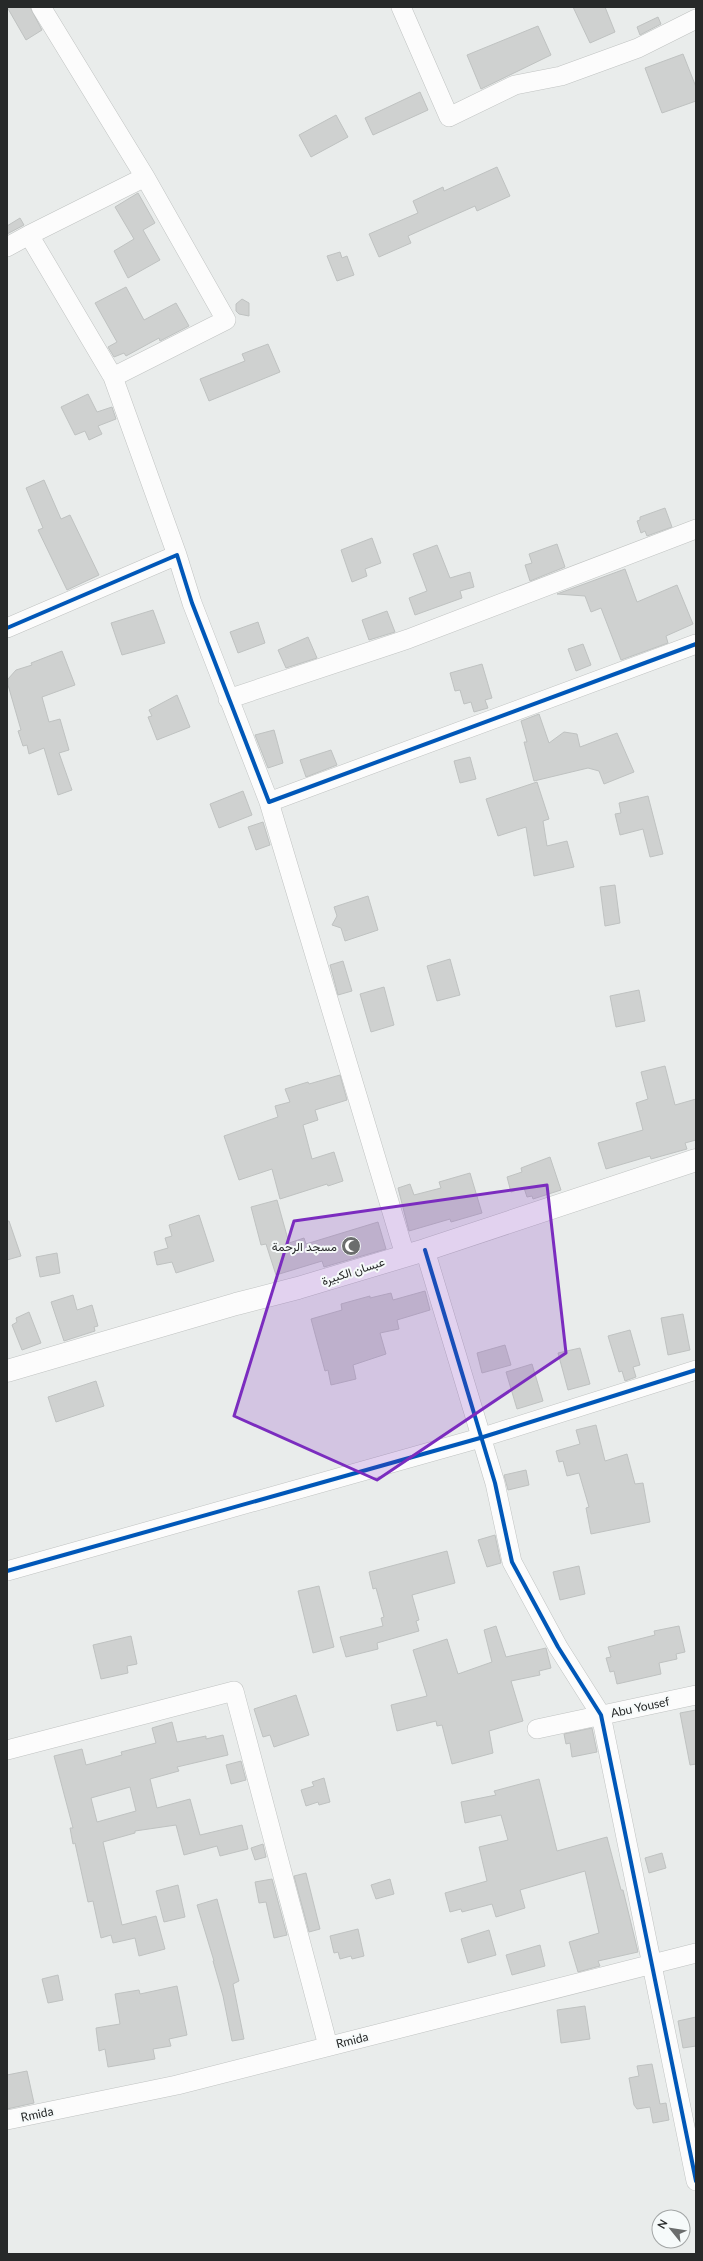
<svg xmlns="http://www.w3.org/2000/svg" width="703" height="2261" font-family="Lato,Vazirmatn,sans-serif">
	<rect width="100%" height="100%" fill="#e9eceb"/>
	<path fill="#cfd1d0" stroke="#bfc2c1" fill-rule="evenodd" d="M7,7h23l12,23 -16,10z
		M573,7h32l10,25 -25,11z
		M658,17l3,7 -21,11 -3,-8z
		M538,26l13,29 -70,34 -14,-34z
		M683,54l13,33v14l-34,12 -17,-45z
		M420,92l8,18 -55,25 -8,-17z
		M336,115l12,22 -37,20 -12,-22z
		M497,167l13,29 -33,15 -2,-5 -67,30 3,7 -32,14 -10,-23 49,-21 -5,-12 30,-14 1,4z
		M138,193l17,30 -12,7 17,30 -32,18 -14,-27 20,-12 -19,-32z
		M20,218l4,7 -17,9v-8z
		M340,252l2,6 5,-2 7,19 -17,6 -10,-25z
		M126,287l18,33 32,-17 13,23 -29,15 -1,-3 -33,18 -2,-3 -10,4 -6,-10 9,-5 -22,-39z
		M242,299l7,4v13l-10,-2 -3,-3v-7z
		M268,344l12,28 -71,29 -9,-22 45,-18 -3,-7z
		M88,394l9,18 15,-5 4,12 -18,7 4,8 -13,6 -4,-9 -10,4 -14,-28z
		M44,480l17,39 9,-4 29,60 -32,15 -29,-60 5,-2 -17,-40z
		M665,508l7,19 -25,9 -2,-5 -4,2 -4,-12 3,-1v-3z
		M372,538l9,25 -16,6 2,7 -15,6 -11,-32z
		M557,544l8,23 -35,14 -5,-16 7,-2 -3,-9z
		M437,545l13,33 20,-6 4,15 -14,4 2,7 -47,17 -6,-17 18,-7 -14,-37z
		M625,569l12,33 40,-17 16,39 -27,12 2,7 -47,17 -20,-52 -10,4 -6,-16 -28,-2z
		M153,610l12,33 -43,12 -11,-32z
		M387,611l8,21 -26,8 -7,-20z
		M258,622l7,21 -27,10 -8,-21z
		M308,637l9,21 -31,10 -8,-18z
		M583,644l8,21 -15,6 -8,-22z
		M62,651l13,34 -33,12 7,25 11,-3 9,31 -10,3 13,37 -14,5 -14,-47 -15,6 -2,-9 -4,1 -5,-15 3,-1 -13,-45v-6l8,-9 16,-5 -1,-2z
		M482,664l10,34 -7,2 3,8 -14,4 -3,-10 -7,2 -4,-14 -5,1 -5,-18z
		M177,695l13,32 -33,13 -9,-23 4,-1 -3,-6z
		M539,714l10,29 15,-11 13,2 3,13 37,-14 17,39 -30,12 -5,-13 -11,-3 -54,13 -10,-39h3l-6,-21z
		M274,730l9,33 -15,5 -13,-33z
		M331,750l6,15 -31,12 -6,-17z
		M470,757l6,22 -16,4 -6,-22z
		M537,782l12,37 -6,2 4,25 20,-5 7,26 -40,9 -8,-49 -28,9 -12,-37z
		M243,791l9,24 -33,13 -9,-24z
		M648,796l15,58 -13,3 -7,-28 -23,6 -5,-21 6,-1 -2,-10z
		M263,822l7,23 -14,5 -8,-23z
		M615,885l5,38 -15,3 -5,-39z
		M368,896l10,34 -33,11 -4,-13 -9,-3 5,-9 -3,-9z
		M450,959l10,36 -23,6 -10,-35z
		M343,961l9,30 -14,4 -8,-30z
		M384,987l10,38 -23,7 -11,-38z
		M639,990l6,31 -29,6 -6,-31z
		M665,1066l10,39 21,-6v41l-11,3 2,6 -36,10 -1,-3 -44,13 -8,-26 45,-13 -7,-27 12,-4 -7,-27z
		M340,1075l7,25 -32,10 3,10 -15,5 9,34 22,-7 9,29 -15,5 -1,-2 -47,15 -8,-30 -33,11 -15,-44 54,-19 -3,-11 15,-4 -5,-13 23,-7 1,2z
		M550,1157l11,33 -28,9 -1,-3 -5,1 -3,-9 -13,4 -4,-15 15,-5 -1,-4z
		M470,1173l12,40 -31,9 -1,-3 -41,12 -11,-43 12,-4 4,11 27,-7 -2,-6z
		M277,1200l12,43 15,-5 2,6 72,-22 8,27 -62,18 -2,-6 -46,14 -10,-31 -5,1 -10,-38z
		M199,1215l15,46 -38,12 -4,-11 -15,3 -3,-13 14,-4 -3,-10 7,-2 -3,-11z
		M7,1221h2l12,35 -14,4z
		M57,1253l3,20 -20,4 -4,-20z
		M425,1291l5,19 -33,10 2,9 -19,4 6,21 -33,11 3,14 -25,6 -3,-15 -3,1 -14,-52 31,-9 -1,-6 29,-8v2l21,-5 2,7z
		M73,1295l4,15 15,-5 6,21 -4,1 1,4 -31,10 -13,-39z
		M29,1312l12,31 -19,7 -10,-25 5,-3 -1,-4z
		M683,1314l7,36 -22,5 -7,-37z
		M630,1330l10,35 -7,2 3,10 -11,4 -3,-10 -3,1 -11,-36z
		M505,1345l6,20 -29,8 -5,-20z
		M580,1348l10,36 -22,6 -10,-37z
		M532,1364l11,37 -26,8 -11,-37z
		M96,1381l8,25 -48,16 -8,-25z
		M596,1425l9,36 22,-7 8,30 8,-1 7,39 -59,12 -5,-26 3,-1 -10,-34 -12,3 -4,-15 -4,1 -3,-11 24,-7 -4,-14z
		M526,1470l3,15 -21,5 -4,-15z
		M495,1535l6,28 -14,4 -9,-27z
		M447,1551l8,32 -43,12 7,25 -3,1 3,10 -42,12 1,6 -32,8 -6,-20 43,-11 -2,-8 3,-1 -8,-29 -3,1 -4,-17z
		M579,1566l6,28 -25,6 -7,-28z
		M319,1586l15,61 -21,6 -15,-62z
		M496,1626l10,31 40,-9 5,20 -12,3 1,4 -29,6 12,40 -34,10 4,22 -41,11 -10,-39 -5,1 -1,-5 -39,10 -6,-26 36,-9 -14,-46 34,-11 11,35 34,-12 -8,-32z
		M679,1626l6,26 -9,2 1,5 -18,4 2,11 -44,10 -3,-13 -4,1 -4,-14 5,-1 -3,-10 47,-12 -1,-4z
		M131,1636l6,28 -10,2 1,7 -27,6 -8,-34z
		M296,1695l13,40 -35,12 -4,-12 -7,2 -9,-28z
		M696,1710v54l-6,1 -10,-52z
		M172,1722l5,20 29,-6v3l17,-4 5,20 -51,12 2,4 -29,8 7,29 33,-9 10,36 42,-10 6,24 -28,7 -3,-10 -33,9 -8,-30 -41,6v2l-32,9 19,83 34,-9 9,33 -26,7 -4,-18 -22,5 -2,-8 -10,3 -8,-37 -5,1 -13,-59 -2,1 -3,-16h3l-19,-72 28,-7 4,16 36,-10 -1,-3 35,-9 -4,-15zM130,1787l6,24 -39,11 -6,-24z
		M592,1728l5,24 -25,5 -2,-14 -4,1 -2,-10z
		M241,1761l5,19 -15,4 -5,-19z
		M324,1778l6,24 -11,3 -1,-3 -12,4 -5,-16 13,-4 -2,-4z
		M539,1779l18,72 50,-14 14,53h2l15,62 -40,9 2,5 -22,6 -9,-30 30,-9 -14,-62 -65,19 5,18 -29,9 -4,-13 -30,8 -1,-3 -11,3 -5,-19 42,-12 -8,-34 29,-7 -7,-25 -36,8 -4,-21 35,-7 -2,-4z
		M263,1844l3,13 -11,3 -4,-12z
		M662,1853l4,15 -17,5 -4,-15z
		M306,1873l14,56 -11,3 -15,-56z
		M272,1879l15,56 -13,3 -8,-36 -7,1 -4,-21z
		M390,1879l4,15 -18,5 -5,-14z
		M178,1885l7,32 -21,5 -8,-31z
		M217,1899l22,82 -6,3 11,55 -12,2 -9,-45 -10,-35h1l-17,-56z
		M358,1929l6,27 -12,3 -1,-3 -11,3 -2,-7 -4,1 -4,-17z
		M489,1930l7,25 -28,8 -7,-24z
		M540,1945l5,21 -33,9 -6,-20z
		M58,1975l5,25 -15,3 -6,-24z
		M177,1986l10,49 -18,4 2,7 -18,3 2,10 -47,8 -3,-18 -6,2 -3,-23 24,-4 -5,-30 24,-4 1,4z
		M585,2006l5,33 -29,4 -4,-33z
		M696,2017v29l-13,2 -5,-27z
		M652,2064l8,40 6,-1 3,17 -16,3 -3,-16 -13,2 -3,-4 -5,-27 10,-2 -2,-10z
		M27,2071l7,32 -27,6v-34z"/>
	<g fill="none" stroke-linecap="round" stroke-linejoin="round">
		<g stroke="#c0c3c2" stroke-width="20">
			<path id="minor" d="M41,7l104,170 81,143 -113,57 64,178
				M401,7l48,110 66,-32 46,-9 77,-28 58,-29
				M29,235l116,-58
				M7,247l22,-12 84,142
				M7,628l170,-73 15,48 77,199 427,-158
				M228,699l180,-60 288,-110
				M269,802l136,453
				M425,1250l70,233 17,79 46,85 43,68 95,466
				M7,1571l473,-133 216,-68
				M537,1729l159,-34
				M7,1750l227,-59 94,355
				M7,2120l170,-35 519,-132"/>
		</g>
		<g stroke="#c0c3c2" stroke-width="23">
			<path id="major" d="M7,1371l229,-67 62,-16 127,-38 271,-90"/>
		</g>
		<use href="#minor" stroke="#fcfcfc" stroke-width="19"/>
		<use href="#major" stroke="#fcfcfc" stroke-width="22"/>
		<g stroke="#f6fafa" stroke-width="6">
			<path id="cycleway" d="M7,628l170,-73 15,48 77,199 427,-158
				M425,1250l70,233 17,79 46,85 43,68 95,466
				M7,1571l473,-133 216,-68"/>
		</g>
		<use href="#cycleway" stroke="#0057b8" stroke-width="4"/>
	</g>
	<path fill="#7b2cbf" fill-opacity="0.2" stroke="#7b2cbf" stroke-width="3" stroke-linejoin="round" d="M547,1185l19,168 -189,127 -143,-64 60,-195z"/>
	<defs>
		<g id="mosque-disc" transform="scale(1)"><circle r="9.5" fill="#6b6d6d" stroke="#f6fafa"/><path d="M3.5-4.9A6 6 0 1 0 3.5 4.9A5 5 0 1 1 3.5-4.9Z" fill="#fff"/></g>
	</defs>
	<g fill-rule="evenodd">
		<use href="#mosque-disc" x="351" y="1246"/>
	</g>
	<g text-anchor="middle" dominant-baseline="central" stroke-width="4" stroke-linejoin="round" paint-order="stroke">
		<g font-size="12" fill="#272929" stroke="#f6fafa" text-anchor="end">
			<text x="337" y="1246">مسجد الرحمة</text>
		</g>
		<g font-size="12" fill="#272929" stroke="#f6fafa">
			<text transform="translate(353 1271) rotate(-18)">عبسان الكبيرة</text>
			<text transform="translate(640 1707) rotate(-12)">Abu Yousef</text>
			<text transform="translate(352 2040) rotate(-14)">Rmida</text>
			<text transform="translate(37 2114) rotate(-12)">Rmida</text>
		</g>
	</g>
	<rect width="703" height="2261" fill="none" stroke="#272929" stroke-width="16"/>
	<g transform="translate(671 2229) rotate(300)"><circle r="19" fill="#f6fafa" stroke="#a3a6a6"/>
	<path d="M0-3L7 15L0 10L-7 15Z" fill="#6b6d6d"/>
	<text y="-6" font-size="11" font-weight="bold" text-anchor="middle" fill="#272929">N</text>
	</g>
</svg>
